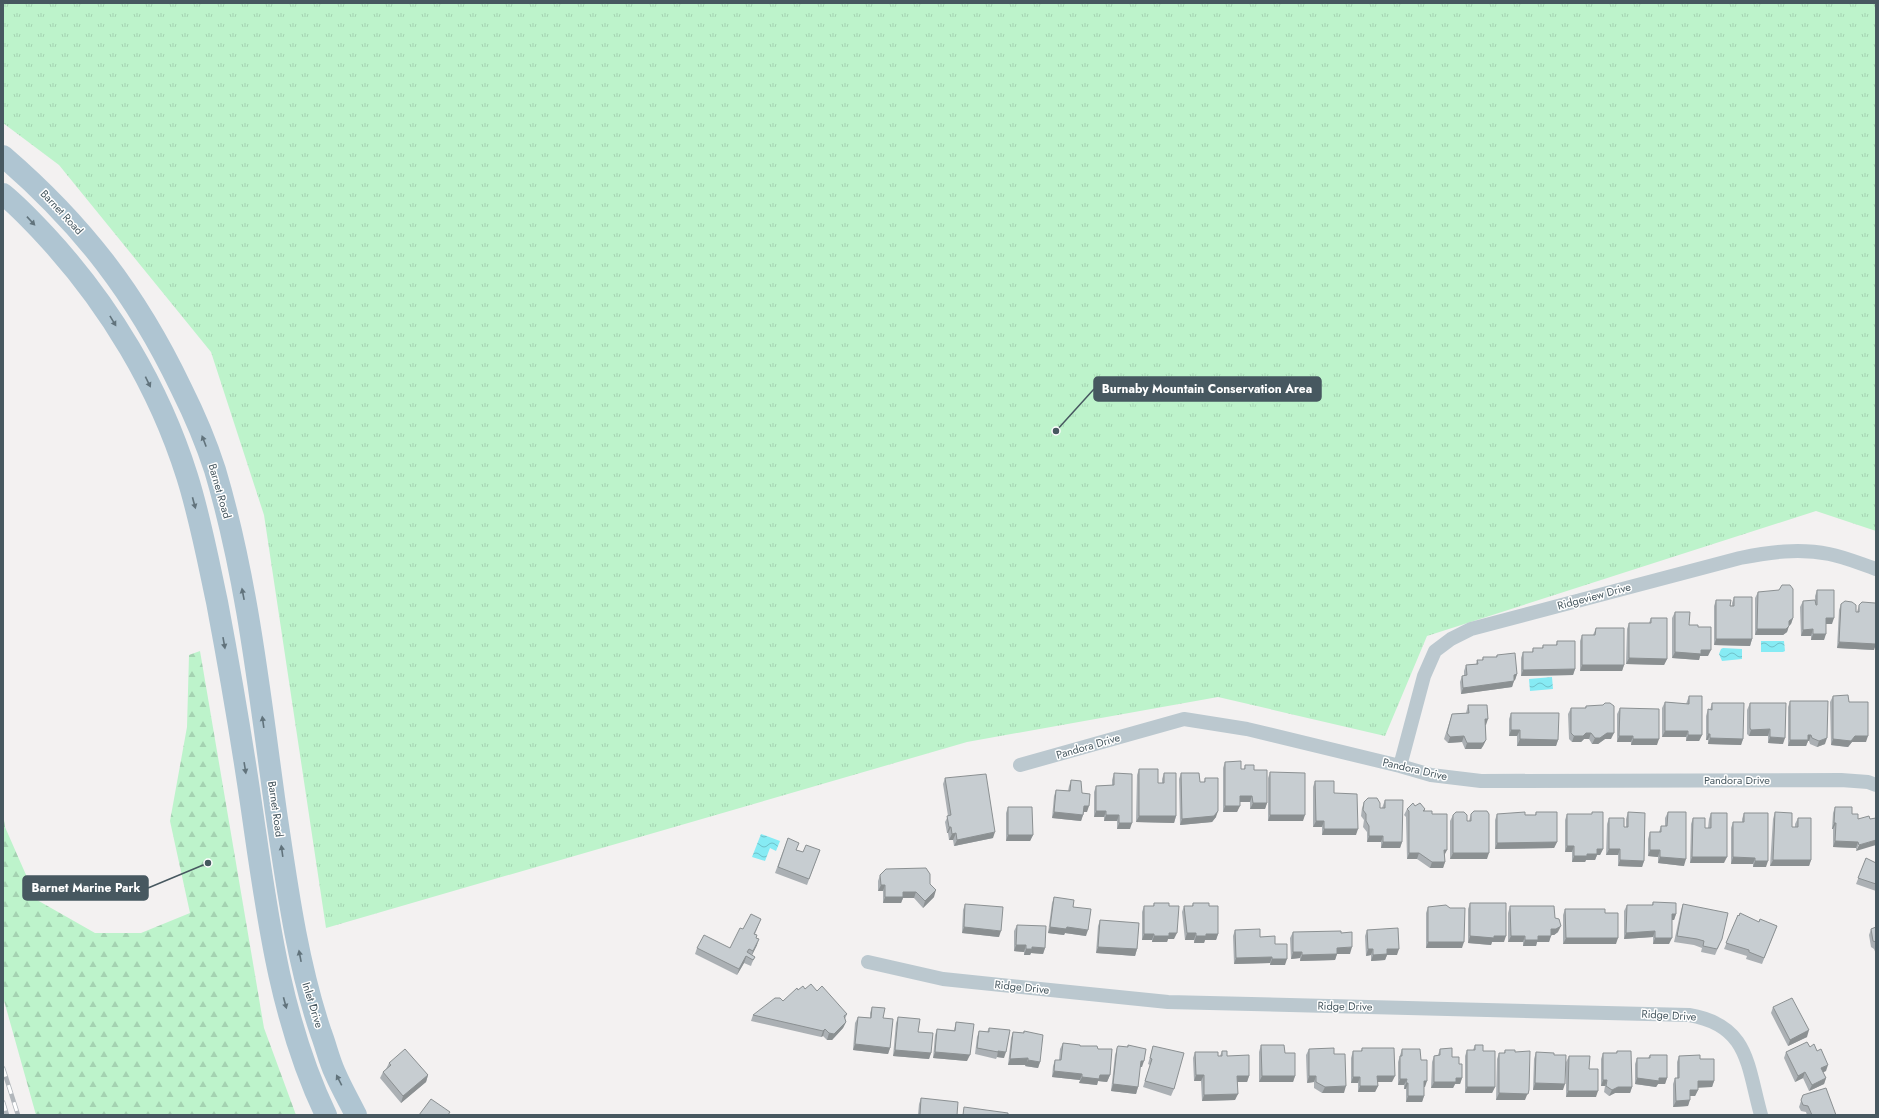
<svg xmlns="http://www.w3.org/2000/svg" width="1879" height="1118" font-family="Jost,sans-serif">
	<defs>
		<pattern id="forest-firs" width="22" height="20" patternUnits="userSpaceOnUse"><rect width="22" height="20" fill="#bdf3cb"/><path d="M5 1l3.5 6h-7zM16 11l3.5 6h-7z" fill="#a4d2b1"/></pattern>
		<pattern id="park-tufts" width="24" height="20" patternUnits="userSpaceOnUse"><rect width="24" height="20" fill="#bdf3cb"/><path d="M3 7l-1-3M5 7V3M7 7l1-3M15 17l-1-3M17 17v-4M19 17l1-3" fill="none" stroke="#a4d2b1"/></pattern>
		<pattern id="water-waves" width="16" height="10" patternUnits="userSpaceOnUse"><rect width="16" height="10" fill="#86ebf4"/><path d="M0 5q4-4 8 0t8 0" fill="none" stroke="#6fc1c9"/></pattern>
	</defs>
	<rect width="100%" height="100%" fill="#f3f1f1"/>
	<path fill="url(#forest-firs)" d="M200,651l64,377 32,87h-260l-33,-118v-185l2,15 32,73 58,33h46l49,-20 -20,-92 17,-94 2,-72z"/>
	<path fill="url(#park-tufts)" d="M3,3h1873v528l-60,-20 -389,125 -42,100 -167,-39 -251,45 -641,186 -62,-413 -53,-163 -152,-187 -56,-42z"/>
	<path fill="url(#water-waves)" d="M1761,641h23l1,10 -2,1h-22z
		M1723,648l19,1v10l-20,2 -3,-7 2,-5z
		M1552,677l1,12 -23,2 -1,-12z
		M761,834l19,7 -4,10 -6,-3 -5,13 -13,-4z"/>
	<g fill="none" stroke-linecap="round" stroke-linejoin="round">
		<path stroke="#bbc8cf" stroke-width="14" d="M1020,765l164,-46 63,10 153,37 31,9 50,6 360,-1 27,2 8,3
			M1400,766l24,-90 11,-25 16,-12 20,-10 269,-71c30,-6 59,-10 89,-4 16,3 32,10 47,15
			M868,962l75,17 225,23 521,13c60,10 58,50 72,100"/>
		<path stroke="#afc5d2" stroke-width="22" d="M3,156c79,68 133,138 178,232 13,26 25,54 34,82 33,111 45,228 61,342 11,74 21,150 45,221 5,13 8,27 14,40 6,14 14,28 21,42
			M3,194c16,13 29,27 43,42 63,68 113,151 141,240 13,41 21,84 30,126 13,69 25,139 35,208 15,104 28,209 74,305"/>
		<g stroke="#b2b7bc" stroke-width="4.5">
			<path id="rail" d="M3,1068l15,47
				M3,1102l4,13"/>
		</g>
		<use href="#rail" stroke="#fff" stroke-width="3" stroke-dasharray="9" stroke-linecap="butt"/>
	</g>
	<path fill="#abb0b4" d="M1817,590l15,34h-6l-2,16h-13v-4h-10l-1,-29 3,-6 12,-1v-4z
		M1758,592l35,26 -2,6 -2,1 -2,7 -4,3h-28v-37z
		M1734,597l18,42 -2,7 -36,-1v-39l2,-6 16,6v-3z
		M1841,604l15,8h1l2,-7 15,45 -37,-2 2,-38z
		M1675,612l14,13 9,2 10,29h-8l-1,4 -27,-2v-40z
		M1651,618l16,41 -3,6 -38,-1 1,-35 2,-6h20z
		M1596,628l28,37 -2,6h-42v-30l2,-6h11z
		M1557,641l18,28 -2,6 -52,1v-18l2,-6h9l1,-4h9l1,-3h13z
		M1497,655l20,19 -2,6h-1l-2,7 -51,7 -1,-12 2,-6h2v-5l2,-6 10,-1 1,-4h5l1,-3h13z
		M1689,696l13,39 -3,6h-13v-4h-24v-29l3,-6 21,2z
		M1833,696l16,6 17,40h-14l-4,5 -17,-2 -1,-43z
		M1790,701l35,43 -8,3 -7,-3 -1,-3h-1l-2,5h-18v-39z
		M1712,703l31,36 -2,6 -33,-1v-4h-2v-24l2,-7 2,1z
		M1750,703l33,41 -15,-1v-7h-19l-2,-2v-24z
		M1468,705l18,20h-1l1,15 -3,6 -2,3h-16l-3,-7 -14,1 -4,-4 8,-25 14,-1z
		M1586,706l25,33h-6l-7,5h-6l-3,-5h-5l-3,3h-9l-3,-3 -1,-25 3,-6h14z
		M1620,708l37,37h-26v-3h-14v-28z
		M1511,713l47,27 -2,6h-39v-10h-8v-17z
		M1225,762l16,7h3l1,-4 9,5 13,33 -2,6h-15v-7h-10l-3,10h-14v-44z
		M1139,769l19,14h4v-4l2,-6 12,43 -2,7 -38,-1 1,-47z
		M1270,772l33,49h-35v-43z
		M1114,773l16,56h-13v-8h-13v-4h-10v-25l2,-6 16,-1v-5z
		M1181,773l19,9h4l1,-4 11,39 -4,5 -32,3 -1,-46z
		M945,778l48,60 -39,8 -1,-6h-4l-1,-7h-1l-2,-11 3,-6 -5,-32z
		M1071,780l11,13 5,19h-3l-3,9 -29,-3 2,-22 2,-6 12,1 1,-5z
		M1315,781l41,54h-34v-8h-9v-40z
		M1385,800l17,42 -2,6h-19v-6h-14v-10l-4,-5 1,-7 -3,-4 1,-8 2,-6 16,6h2z
		M1415,806l10,3v2l7,3 12,42 1,6 -2,6h-13l-13,-9h-10l-1,-42 -2,-2 3,-6z
		M1008,807l25,28 -3,6h-24v-28z
		M1835,807l17,7 6,5h12l-14,32v-3l-23,-1v-18h-1l1,-16z
		M1536,812l21,30 -3,6 -59,1v-29l2,-6 38,1z
		M1592,812l11,37 -3,6h-3l-2,5h-9l-1,2h-13v-10h-7v-32l2,-6h25z
		M1628,812l16,49 -2,6 -24,-1v-11h-12l1,-31 2,-6 15,9h2v-8z
		M1668,812l16,54 -26,-3v-6l-10,-1v-17l2,-7h9l2,-6h4v-8z
		M1775,812l17,15h3v-3l3,-6 13,42 -2,6h-39l3,-47z
		M1711,813l13,50h-34l1,-39 2,-6 12,10h3l1,-9z
		M1744,813l22,54h-13v-3h-22v-36l2,-6h9v-3z
		M1471,814l16,45h-37v-38l3,-6 14,6h2z
		M788,838l9,12 6,2 17,-2 -13,35 -32,-12z
		M1866,858l10,5v28l-20,-7z
		M880,875l50,9 4,13 -11,11 -9,-10h-11l-2,5h-18v-12h-5v-10z
		M1054,897l19,10 13,29 -21,-3 -1,2 -16,-2 4,-30z
		M1653,902l23,12 -2,6h-2l-3,24h-16v-7l-29,2v-28l3,-6h25z
		M1154,903l15,3 5,33h-6l-1,3h-15v-2h-10v-28l2,-6h9z
		M1193,903l16,3 9,28 -2,6h-11l-1,3h-10v-3h-9l-3,-28 2,-6h8z
		M1470,903l34,39h-12l-1,3 -23,-2v-34z
		M965,904l34,33 -37,-4 1,-23z
		M1683,904l39,35 -7,16 -14,-3 1,-4 -8,-3 -20,-3 7,-32z
		M1510,906l48,26 -4,3h-3l-2,7h-12l-1,4h-13v-4h-15v-29z
		M1428,907l34,41h-36v-35z
		M1565,909l40,4 11,31h-53v-29z
		M1738,915l21,7 18,4 -15,38 -16,-5 1,-3 -23,-7z
		M761,919l-6,15 1,4 1,7 -5,10 3,2 -3,6 -1,3 -7,-3 -7,12 -42,-21 2,-6h33l13,-19z
		M1100,920l37,29 -2,7 -39,-3 2,-27z
		M1017,925l28,23 -2,6 -12,-1 -1,2h-6v-3l-10,-1v-20z
		M1876,927v27l-2,-5 -3,-2 -2,-12 2,-6z
		M1235,930l25,7 15,7 10,21h-15v-2l-36,1 -1,-28z
		M1367,930l30,25h-10l-2,5 -14,1v-6l-5,1 -1,-20z
		M1293,932l48,1 9,21h-13l-2,6 -35,1v-3l-9,1 -1,-21z
		M805,989l12,2 30,23 -2,5 1,3 -3,6 -11,12h-5l-4,-4 -2,1 -70,-16 2,-6 30,-14 15,-11z
		M872,1007l18,41 -2,6 -35,-4 2,-27 3,-6 12,1v-5z
		M1773,1007l34,30 -19,9 -17,-33z
		M898,1017l20,15 13,21 -2,6 -36,-3 3,-33z
		M956,1022l11,39 -34,-3 2,-23 2,-6 17,1z
		M989,1028l15,30 -7,-1 -1,2 -21,-5 2,-17 2,-6 8,1z
		M1024,1031l16,31 -2,6 -13,-2 1,-1h-18l3,-27 2,-6 10,1z
		M1063,1043l17,3 30,29 -3,7 -9,-1 -1,4 -18,-2 1,-3 -28,-3 1,-11 2,-6h4l1,-11z
		M1128,1045l14,22h-2l-2,20 -2,7 -25,-3 4,-36 2,-7 10,-1z
		M1261,1045l24,8 10,23 -2,6h-34v-30z
		M1475,1045l8,6 12,36 -3,6h-27v-37l2,-6h6z
		M1153,1046l21,43 -3,7 -28,-9 7,-22 -2,-1z
		M1810,1047l16,24 -3,1 3,6 -2,6 -15,7 -6,-13 -8,4 -11,-24 2,-6z
		M1362,1048l30,34h-15l1,4 -3,6h-17v-9h-7v-25l2,-7h8z
		M1309,1049l25,5 10,39h-22l-8,-5v-6l-7,1 -1,-28z
		M1402,1049l19,11 4,27h-1v9l-2,6h-16v-13h-2v-4h-6v-23z
		M1440,1049l12,8 7,7 3,14 -2,6h-5l-2,4h-22l1,-26 2,-6 4,-1z
		M1505,1050l20,50h-29l1,-41 2,-6h5z
		M1222,1051l27,25 -2,6h-10l-2,18 -33,1 -1,-20h-7l-1,-23 2,-6 23,4h2z
		M1617,1051l15,36 -2,6h-15l-6,3 -5,-4 1,-6h-4v-27l2,-6h13z
		M1536,1052l18,3 9,35h-30l1,-31z
		M1650,1055l17,23 -2,6h-7l-2,3 -21,-3v-20l2,-6h11z
		M1569,1056l20,13 7,28h-30v-35z
		M1679,1056l21,3 14,22 -2,6h-14v3l-3,6h-5l-2,10 -15,1v-23l2,-6h2v-16z
		M389,1063l39,12 -2,7 -25,21 -21,-25 3,-6 3,-3z
		M1803,1095l33,20h-29l-1,-3 -5,-1 -2,-4z
		M921,1098l36,17h-39l1,-11z"/>
	<path fill="#8b9092" d="M1793,618l-2,6 -4,4 2,-7z
		M1826,618h8l-2,6h-8z
		M1789,626l-2,6 -4,3h-28l2,-6z
		M1813,629l-2,7h-10l2,-6z
		M1813,634h13l-2,6h-13z
		M1716,639h36l-2,7 -36,-1z
		M1839,642l37,2 -2,6 -37,-2z
		M1701,650h10l-3,6h-8l-1,4 -27,-2 3,-6z
		M1629,658l38,1 -3,6 -38,-1z
		M1582,665h42l-2,6h-42z
		M1575,669l-2,6 -52,1 2,-6z
		M1517,674l-2,6 -3,1 2,-6z
		M1514,681l-2,6 -51,7 2,-6z
		M1485,719h3l-2,6h-4z
		M1770,729l-2,7h-19l2,-6z
		M1511,730h9l-3,6h-8z
		M1665,731h23l-2,6h-24z
		M1586,733h5l-2,6h-5l-3,3h-9l2,-6z
		M1607,733h7l-3,6h-6l-7,5h-6l3,-6z
		M1708,734h2l-2,6h-2z
		M1688,735h14l-3,6h-13z
		M1808,735h3l-2,6h-1l-2,5h-18l2,-6z
		M1464,736l-2,6 -14,1 2,-6z
		M1619,736h14l-2,6h-14z
		M1855,736h13l-2,6h-14l-4,5 -17,-2 2,-6z
		M1770,737l15,1 -2,6 -15,-1z
		M1710,738l33,1 -2,6 -33,-1z
		M1827,738l-2,6 -8,3 2,-6z
		M1520,739l38,1 -2,6h-39z
		M1633,739h26l-2,6h-26z
		M1486,740l-3,6 -2,3h-16l2,-6z
		M1240,796h12l-2,6h-13z
		M1253,803h14l-2,6h-15z
		M1084,806h5l-2,6h-5z
		M1225,806h15l-3,6h-14z
		M1096,811h10l-2,6h-10z
		M1218,811l-2,6 -4,5 -32,3 2,-6z
		M1054,812l29,3 -2,6 -29,-3z
		M1106,815h13l-2,6h-13z
		M1270,815h35l-2,6h-35z
		M1139,816h37l-2,7 -38,-1z
		M1316,821h8l-2,6h-9z
		M1119,823h13l-2,6h-13z
		M1834,823h2l-3,6h-1z
		M949,827h2l-3,6h-1z
		M1324,829h34l-2,6h-34z
		M995,832l-2,6 -39,8 3,-6z
		M956,833l-3,7h-4l3,-6z
		M1008,835h25l-3,6h-24z
		M1369,836h14l-2,6h-14z
		M1876,840v5l-20,6 3,-6z
		M1835,841l23,1 -2,6 -23,-1z
		M1383,842h19l-2,6h-19z
		M1557,842l-3,6 -59,1 2,-6z
		M1567,846h7l-2,6h-7z
		M1597,849h6l-3,6h-3l-2,5h-9l-1,2h-13l2,-6 13,-2z
		M1609,849h11l-2,6h-12z
		M1444,850h3l-3,6z
		M1650,850h10l-2,7 -10,-1z
		M1409,853h10l-2,6h-10z
		M1453,853h36l-2,6h-37z
		M1660,857l26,2 -2,7 -26,-3z
		M1692,857h35l-3,6h-34z
		M1733,857l22,1 -2,6h-22z
		M1620,860l24,1 -2,6 -24,-1z
		M1773,860h38l-2,6h-39z
		M1755,861h13l-2,6h-13z
		M1432,862h13l-2,6h-13z
		M881,885h4l-2,6h-5z
		M936,890l-2,7 -11,11 2,-7z
		M903,892h13l-2,6h-11l-2,5h-18l2,-6z
		M1672,914h4l-2,6h-5z
		M1561,926l-3,6 -4,3h-5l2,-6z
		M964,927l37,4 -2,6 -37,-4z
		M1050,927h17l21,3 -2,6 -21,-3 -1,2 -16,-2z
		M1655,931l-2,6 -29,2 2,-6z
		M1169,933h8l-3,6h-6l-1,3h-15l2,-6z
		M1187,933h9l-2,7h-9z
		M1144,934h10l-2,6h-10z
		M1206,934h12l-2,6h-11l-1,3h-10l2,-7z
		M1470,936h36l-2,6h-12l-1,3 -23,-2z
		M1511,936h14l-2,6h-15z
		M1538,936h13l-2,6h-12l-1,4h-13l2,-6z
		M1566,938h52l-2,6h-53z
		M1655,938h17l-3,6h-16z
		M759,939l-2,6 -6,12 2,-6z
		M1428,942h36l-2,6h-36z
		M1016,945h10l-2,7 -10,-1z
		M1032,947l13,1 -2,6 -12,-1 -1,2h-6l2,-6z
		M1098,947l39,2 -2,7 -39,-3z
		M1352,947l-2,7h-13l-2,6 -35,1 2,-6 35,-7z
		M749,949l-5,14 -7,12 2,-6z
		M1368,949h5l-2,6 -5,1z
		M1387,949h12l-2,6h-10l-2,5 -14,1 2,-6z
		M1293,952h9l-2,6 -9,1z
		M1272,957l-2,6 -36,1 2,-6z
		M1272,959h15l-2,6h-15z
		M846,1022l-3,6 -11,12h-5l2,-7z
		M825,1029l-2,7 -2,1 2,-6z
		M1809,1030l-2,7 -19,9 2,-6z
		M855,1044l35,4 -2,6 -35,-4z
		M895,1050l36,3 -2,6 -36,-3z
		M998,1051l8,1 -2,6 -7,-1z
		M935,1052l35,3 -3,6 -34,-3z
		M1028,1058l-2,7h-18l2,-6z
		M1028,1060l12,2 -2,6 -13,-2z
		M1141,1061h3l-2,6h-3z
		M1828,1065l-2,6 -7,3 2,-6z
		M1054,1071l28,3 -2,6 -28,-3z
		M1805,1072l-2,6 -8,4 3,-6z
		M428,1075l-2,7 -25,21 2,-7z
		M1100,1075h10l-3,7 -9,-1 -1,4 -18,-2 3,-6z
		M1196,1075h8l-3,6h-7z
		M1237,1076h12l-2,6h-12z
		M1262,1076h33l-2,6h-34z
		M1309,1076h7l-2,6 -7,1z
		M1377,1076h18l-3,6h-17z
		M1353,1077h7l-2,6h-7z
		M1456,1078h6l-2,6h-5l-2,4h-22l3,-6z
		M1637,1078h30l-2,6h-7l-2,3 -21,-3z
		M1826,1078l-2,6 -15,7 3,-6z
		M1400,1079h7l-3,6h-6z
		M1603,1080h4l-2,6h-4z
		M1424,1081h3l-2,6h-3z
		M1698,1081h16l-2,6 -17,1z
		M1406,1083h2l-2,6h-2z
		M1535,1083l30,1 -2,6h-30z
		M1113,1084l25,3 -2,7 -25,-3z
		M1346,1086l-2,7h-22l3,-6z
		M1360,1086h18l-3,6h-17z
		M1467,1087h28l-3,6h-27z
		M1618,1087h14l-2,6h-15l-6,3 3,-6z
		M1529,1090l-4,10h-29l3,-7z
		M1690,1090h8l-3,6h-7z
		M1568,1091h30l-2,6h-30z
		M1238,1094l-3,6 -33,1 2,-6z
		M1408,1096h16l-2,6h-16z
		M1690,1100l-2,6 -15,1 3,-6z"/>
	<path fill="#c7cdd1" stroke="#8b9092" d="M1782,585h8l3,4v29l-4,3v5l-3,3h-29l1,-37 21,-2z
		M1817,590h17v28h-8v16h-13v-5l-10,1v-29l12,-1 1,5h1z
		M1734,597h18v42h-36v-39h15l-1,6h4z
		M1845,601l7,1 4,3v7h3v-7l3,-3 13,1 1,1v40l-37,-2 2,-38z
		M1675,612h15l-1,13h9v2h13v23h-10v4l-26,-2z
		M1651,618h16v41l-38,-1v-35h22z
		M1596,628h28v37h-42v-30h13z
		M1557,641h18v28l-52,1v-18h10v-4h10v-3h14z
		M1515,653l2,21 -3,1v6l-51,7 -1,-12 5,-1 -1,-10 12,-1 -1,-4h6v-3h14v-2z
		M1848,695l1,7h19v34h-13l-4,5 -18,-2v-43z
		M1689,696h13v39h-14v-4h-23v-29l24,2z
		M1790,701h38l-1,37 -8,3 -7,-3 -1,-3h-3v5h-18z
		M1605,703h5l4,3v27h-7l-7,5h-5l-4,-5h-5l-3,3h-9l-3,-3v-25h15v-2l17,-1z
		M1712,703h32l-1,36 -33,-1v-4h-2v-25l4,1z
		M1750,703h36l-1,35 -15,-1v-8l-19,1 -1,-2z
		M1468,705h19l1,14h-3l1,21 -3,3h-16l-3,-7 -14,1 -3,-4 5,-19 17,-1z
		M1620,708l39,1v30h-26v-3h-14z
		M1511,713h48l-1,27 -38,-1v-9h-9z
		M1241,761v8h4v-4h9v5h13v33h-14l-1,-7h-12v10h-15v-44z
		M1139,769h19v14h6v-10h12v43h-37z
		M1270,772l35,1v42h-35z
		M1114,773l18,1v49h-13v-8h-13v-4h-10v-25l18,-1z
		M1181,773h18l1,9h5v-4h13v33l-4,5 -32,3z
		M986,774l9,58 -38,8 -1,-7 -4,1 -1,-7h-2l-2,-11 4,-1 -6,-37z
		M1071,780l10,1 1,12 8,1 -1,12h-5l-1,9 -29,-3 2,-22 14,1z
		M1315,781h19v12l23,1 1,35h-34v-8h-8z
		M1368,798h9l3,5v5h5v-8h18l-1,42h-19v-6h-14v-10l-3,-5v-7l-3,-4 1,-8z
		M1413,803l2,3 5,-3 5,6 -2,2h9v3h15v36h-3l1,12h-13l-13,-9h-10v-42l-2,-2z
		M1008,807h24l1,28h-25z
		M1835,807h17v7h6v5l11,-3 1,3 6,-1v22l-17,5 -1,-3 -23,-1 1,-18h-2z
		M1474,811h13l2,3v39h-36v-38l3,-3h8l3,3v6h4v-7z
		M1525,812v3h11v-3h21v30l-60,1v-29z
		M1592,812h11v37h-6v5h-10v2h-13v-10h-7v-32h25z
		M1628,812l17,1 -1,48 -24,-1v-11h-11v-31h15v9h4z
		M1668,812h18v47l-26,-2v-7h-10v-18h11v-6h6z
		M1775,812l17,1v14h6v-9h13v42h-38z
		M1711,813h16v44h-35l1,-39h12v10h6z
		M1744,813h24v48h-13v-3l-22,-1v-35h11z
		M788,838l11,5 -3,7 7,2 3,-7 14,5 -11,29 -31,-12z
		M1866,858l10,5v21l-18,-6z
		M926,868l4,6v10l6,6 -11,11 -9,-9h-13v5h-18v-12h-4l-1,-10 6,-6z
		M1054,897l20,3 -1,7 18,2 -3,21 -21,-3 -1,2 -16,-2z
		M1653,902l23,1v11h-4v24h-17v-7l-29,2 1,-28h26z
		M1154,903h15v3h10l-2,27h-8v3h-15v-2h-10v-28h10z
		M1193,903h16v3h9v28h-12v2h-10v-3h-9l-3,-27h9z
		M1470,903h36v33h-12v2l-24,-2z
		M965,904l38,3 -2,24 -37,-4z
		M1683,904l45,9 -6,26 -5,10 -14,-3 1,-5 -7,-2 -20,-3z
		M1446,905l4,3h15l-1,34h-36v-35z
		M1510,906h44l1,12 4,1 2,7 -5,3h-5v7h-13v4h-13v-4h-14z
		M1565,909h40v4h13v25h-52z
		M1740,913l19,9 1,-3 17,7 -13,32 -15,-6v-2l-23,-7 12,-28 1,1z
		M751,914l10,5 -7,15 3,1 -1,3 3,1 -6,12 -4,-2 -2,3 8,5 -2,3 -7,-4 -7,13 -42,-21 7,-13 26,13 10,-20 3,1z
		M1100,920l39,3 -2,26 -39,-2z
		M1017,925l29,1 -1,22 -13,-1v2h-6v-4h-10z
		M1876,927v15l-3,-1 -2,-12z
		M1398,928l1,21h-12v5l-14,1v-6h-5l-1,-19z
		M1260,929v8l15,-1v8h12v15h-15v-2l-36,1 -1,-28z
		M1341,931v2l11,-1v15l-15,1v6l-35,1v-3h-9v-20z
		M811,984l6,7 5,-5 25,28 -3,2 2,6 -12,12 -5,-1 -4,-4 -2,2 -70,-16 22,-17h5l3,3 14,-13 1,2 5,-4 2,3z
		M1792,998l17,32 -19,10 -17,-33z
		M872,1007l13,1 -2,10 10,1 -3,29 -35,-4 3,-27 13,1z
		M898,1017l22,2 -2,13 15,1 -2,20 -36,-3z
		M956,1022l18,2 -4,31 -35,-3 2,-23 18,2z
		M989,1028l21,2 -4,22 -8,-1v1l-21,-4 2,-17 10,1z
		M1024,1031l19,4 -3,27 -12,-2v-2l-18,1 3,-27 11,1z
		M1807,1042l3,5 4,-3 3,7 4,-2 7,16 -7,3 5,10 -14,7 -7,-13 -7,4 -12,-24z
		M1063,1043l17,2v1h17l1,3h14l-2,26h-10l-1,4 -17,-2v-3l-28,-3 1,-11h6z
		M1128,1045l18,4 -2,12h-3l-3,26 -25,-3 4,-36 1,-2 10,1z
		M1261,1045h23l1,8h10v23h-33z
		M1475,1045h8v6h12v36h-28v-37h8z
		M1153,1046l31,7 -10,36 -29,-8 7,-22 -2,-1z
		M1334,1048v6h11l1,32 -21,1 -9,-5v-6h-7v-27z
		M1362,1048h32l1,28h-18l1,10h-18v-9h-7v-26h9z
		M1452,1048v9h7v7h3v14h-6v4h-22v-26l6,-1v-6z
		M405,1049l23,26 -25,21 -20,-24 8,-7 -2,-2z
		M1402,1049h18l1,11h6v21h-3v15h-16v-13h-2l1,-4h-7v-23h2z
		M1505,1050h10v2l15,-1 -1,39 -1,4 -29,-1v-40h6z
		M1222,1051h5v5l22,-1v21h-12l1,18 -34,1v-20h-8l-1,-23h23v4h4z
		M1617,1051h14l1,36h-14l-6,3 -6,-4 1,-6h-4v-27h14z
		M1536,1052l18,1v2h12l-1,29 -30,-1z
		M1650,1055h17v23h-8v3l-22,-3v-20h13z
		M1700,1055v4h14v22h-16v9h-8v10l-14,1 -1,-23h4v-22z
		M1569,1056h21l-1,13h9v22h-30z
		M1826,1088l10,27h-24l-4,-9 -5,-1 -2,-5 2,-5z
		M921,1098l37,4 -1,13h-37z
		M431,1099l19,13 -2,3h-29z
		M964,1107l44,6v2h-45z"/>
	<defs><path id="oneway-solid" d="M-6-.8H1V-3.2L6.5 0L1 3.2V.8H-6Z"/></defs>
	<g fill="#61737c">
		<use href="#oneway-solid" transform="translate(31 221) rotate(47)"/>
		<use href="#oneway-solid" transform="translate(113 321) rotate(59)"/>
		<use href="#oneway-solid" transform="translate(148 382) rotate(64)"/>
		<use href="#oneway-solid" transform="translate(204 441) rotate(-111)"/>
		<use href="#oneway-solid" transform="translate(194 503) rotate(75)"/>
		<use href="#oneway-solid" transform="translate(243 594) rotate(-101)"/>
		<use href="#oneway-solid" transform="translate(224 643) rotate(80)"/>
		<use href="#oneway-solid" transform="translate(263 722) rotate(-98)"/>
		<use href="#oneway-solid" transform="translate(245 768) rotate(81)"/>
		<use href="#oneway-solid" transform="translate(282 851) rotate(-98)"/>
		<use href="#oneway-solid" transform="translate(300 956) rotate(-101)"/>
		<use href="#oneway-solid" transform="translate(285 1003) rotate(75)"/>
		<use href="#oneway-solid" transform="translate(339 1080) rotate(-117)"/>
	</g>
	<g text-anchor="middle" dominant-baseline="central" stroke-width="3" stroke-linejoin="round" paint-order="stroke">
		<g font-size="11" fill="#475860" stroke="#fff">
			<text transform="translate(62 212) rotate(47)">Barnet Road</text>
			<text transform="translate(220 491) rotate(74)">Barnet Road</text>
			<text transform="translate(1594 596) rotate(-15)">Ridgeview Drive</text>
			<text transform="translate(1088 746) rotate(-16)">Pandora Drive</text>
			<text transform="translate(1415 769) rotate(13)">Pandora Drive</text>
			<text x="1737" y="780">Pandora Drive</text>
			<text transform="translate(276 809) rotate(82)">Barnet Road</text>
			<text transform="translate(1022 987) rotate(6)">Ridge Drive</text>
			<text transform="translate(313 1005) rotate(73)">Inlet Drive</text>
			<text transform="translate(1345 1006) rotate(1)">Ridge Drive</text>
			<text transform="translate(1669 1015) rotate(3)">Ridge Drive</text>
		</g>
	</g>
	<path fill="none" stroke="#475860" stroke-width="1.5" d="M1056 431L1094 389M208 863L148 888"/>
	<g fill="#475860" stroke="#fff" stroke-width="1.5">
		<circle cx="1056" cy="431" r="4"/>
		<circle cx="208" cy="863" r="4"/>
	</g>
	<g fill="#475860" stroke="#475860" stroke-width="1.5">
		<rect x="1094" y="377" width="227" height="24" rx="4"/>
		<rect x="23" y="876" width="125" height="24" rx="4"/>
	</g>
	<g font-size="12" text-anchor="middle" font-weight="bold" fill="#fff">
		<text x="1207" y="393">Burnaby Mountain Conservation Area</text>
		<text x="86" y="892">Barnet Marine Park</text>
	</g>
	<rect width="1879" height="1118" fill="none" stroke="#475860" stroke-width="8"/>
</svg>
